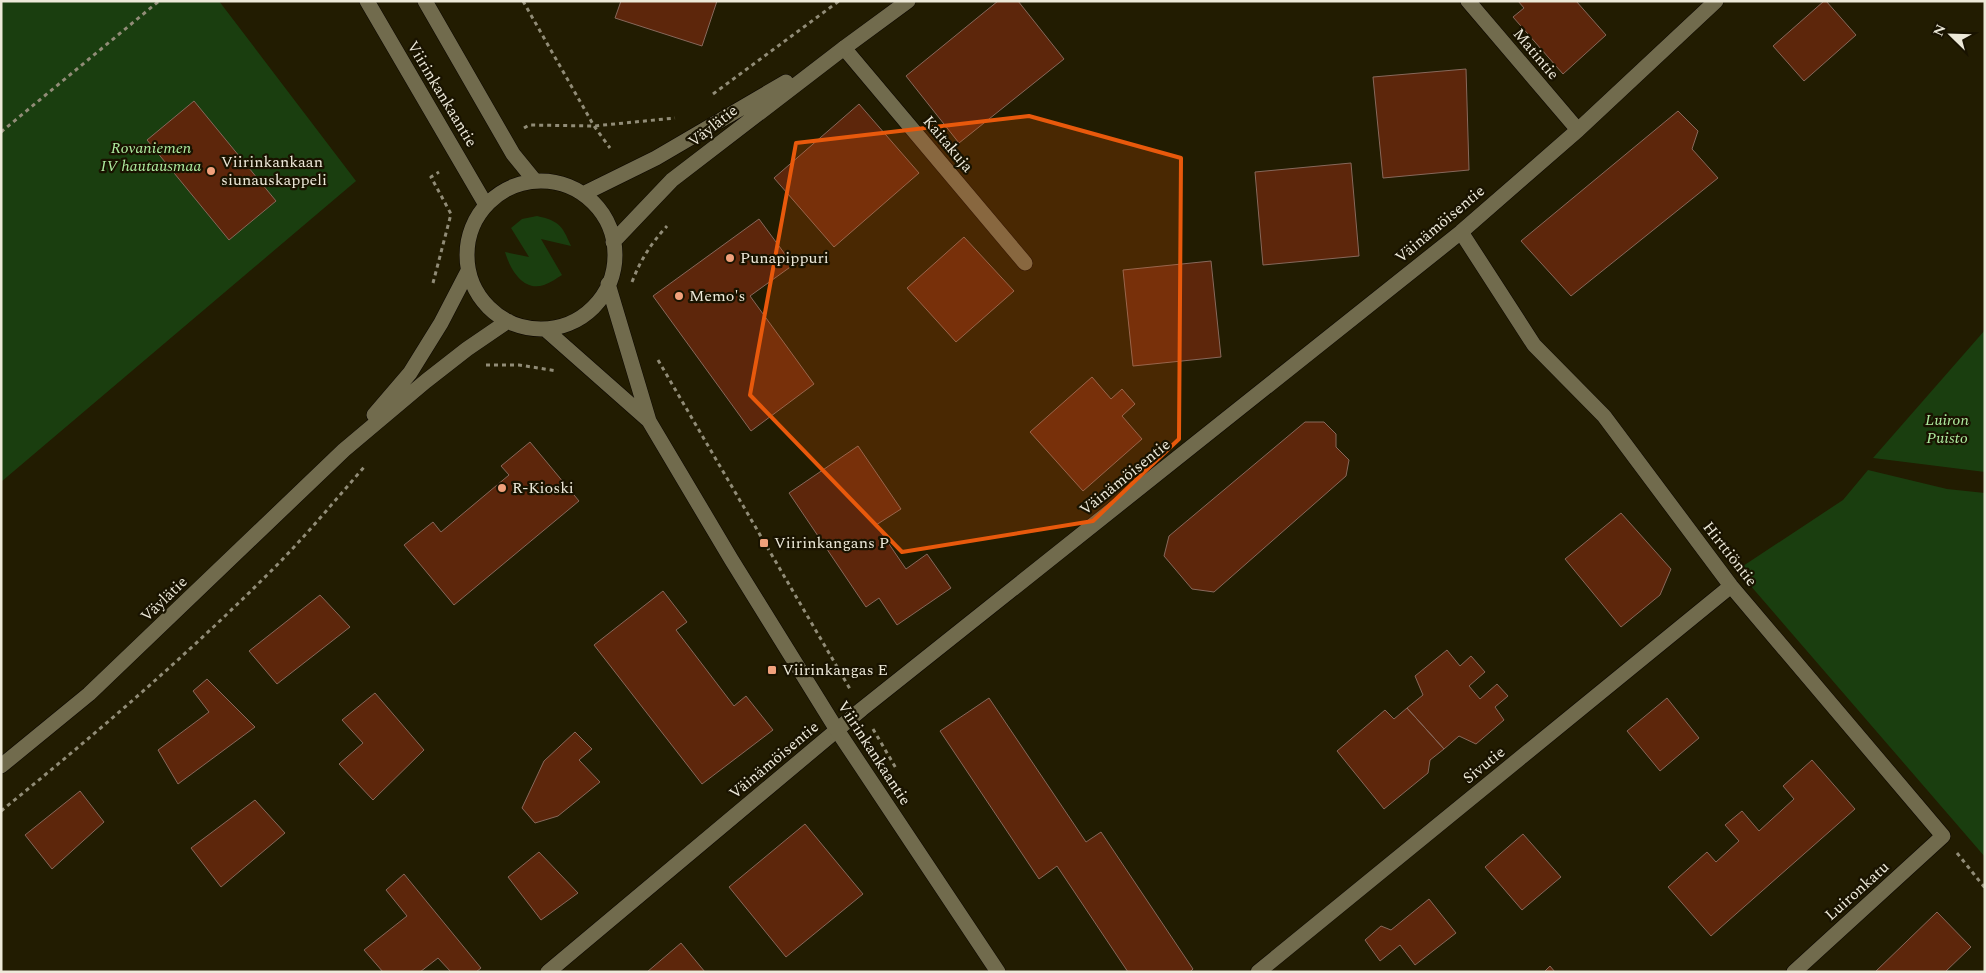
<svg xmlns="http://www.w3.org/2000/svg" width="1986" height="973" font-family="Spectral,serif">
	<rect width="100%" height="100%" fill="#221c01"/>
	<path fill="#1a3e0f" d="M1,1h218l137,180 -355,301z
		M537,216c22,5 25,9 34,30l-30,-7 21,36c-5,3 -12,8 -18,10 -21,7 -34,-16 -39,-33l24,5 -18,-29 11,-9z
		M1985,330v142l-112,-14z
		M1868,470l79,19 38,4v364l-248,-287 106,-70z"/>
	<path fill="#5d260b" stroke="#87685b" d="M621,1h96l-15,45 -87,-28z
		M998,1h20l46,58 -105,84 -53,-67z
		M1518,1h58l30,34 -43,39 -50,-57 11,-9z
		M1824,1h2l30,34 -52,46 -31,-35z
		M1466,69l3,101 -86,8 -10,-101z
		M194,101l82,100 -47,39 -82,-100z
		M859,104l60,69 -85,74 -60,-69z
		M1678,111l20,20 -6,18 26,29 -147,118 -50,-55z
		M1351,163l8,93 -96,9 -8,-93z
		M759,219l34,46 -43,31 64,88 -63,47 -98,-135z
		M964,237l50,54 -58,51 -49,-54z
		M1211,261l10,96 -88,9 -10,-96z
		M1092,377l19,22 11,-10 13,15 -13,12 20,23 -59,52 -53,-59z
		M1305,422h19l12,12v13l13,13 -3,16 -132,116 -22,-3 -28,-33 5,-20z
		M530,442l49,59 -125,104 -50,-60 29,-23 8,10 68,-57 -8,-9z
		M858,446l43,63 -25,16 30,44 21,-15 24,34 -54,37 -18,-27 -13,9 -77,-114z
		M1621,513l50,56 -11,26 -39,32 -56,-68z
		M663,591l24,31 -11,8 58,76 12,-10 27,34 -71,54 -108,-139z
		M320,595l30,32 -73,57 -28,-33z
		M1447,650l13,16 11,-10 14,16 -16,14 11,13 17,-15 11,12 -13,11 9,13 -28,24 -17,-8 -15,13 -37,-41 16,-13 -8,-19z
		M207,679l48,48 -77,57 -20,-34 51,-38 -16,-21z
		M375,693l49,57 -51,50 -34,-36 24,-21 -21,-23z
		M989,698l97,144 15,-10 92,137 -3,3h-62l-71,-106 -18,13 -99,-148z
		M1667,698l32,40 -39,33 -33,-40z
		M1407,708l37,41 -14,11 -2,13 -44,36 -47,-58 48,-41 9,9z
		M575,732l17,17 -13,11 21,22 -42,34 -23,7 -13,-15 22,-47z
		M1812,760l43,49 -144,127 -43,-49 39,-35 9,10 23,-21 -14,-16 17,-14 17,20 35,-32 -11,-13z
		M80,791l24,31 -52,47 -27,-34z
		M255,800l30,33 -64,54 -30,-39z
		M805,824l58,70 -77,63 -57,-70z
		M1523,834l38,43 -39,33 -37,-43z
		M539,852l39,41 -37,27 -33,-43z
		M404,874l77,94 -5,4h-25l-13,-14 -18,14h-37l-19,-22 43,-34 -21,-26z
		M1429,899l27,34 -41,32 -15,-20 -20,16 -15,-21 16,-14 10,4z
		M1937,912l34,35 -26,25h-70z
		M681,943l24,29h-58z
		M1550,966l5,6h-11z"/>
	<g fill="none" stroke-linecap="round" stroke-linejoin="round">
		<g stroke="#0b0600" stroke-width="16">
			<path id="street" d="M1468,1l110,129
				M844,48l181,215
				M1461,232l73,113 70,71 127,170 212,250 -149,136
				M548,972l314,-263 599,-477 117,-102 138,-129
				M1258,972l473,-386"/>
		</g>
		<g stroke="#0b0600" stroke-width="16">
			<path id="secondary" d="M367,1l119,204
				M425,1l88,153 22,27
				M467 255a74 74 0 1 1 148 0a74 74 0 1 1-148 0Z
				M583,194l73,-36 130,-76
				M613,242l59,-62 172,-132 64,-47
				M608,284l41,137 82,138 106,171 161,242
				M545,329l103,91
				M374,415l36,-42 31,-50 27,-52
				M1,766l88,-72 255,-244 82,-69 41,-32 41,-28"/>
		</g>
		<path stroke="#918c77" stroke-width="3" stroke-dasharray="4 4" stroke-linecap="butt" d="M523,1l71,125 16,22
			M713,94l126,-93
			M524,128l5,-3 65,1 81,-8
			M1,132l158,-131
			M632,282c9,-23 18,-37 35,-56
			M433,283l18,-69 -20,-37 8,-5
			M658,360l192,329
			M486,365h33l38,6
			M873,729l24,41
			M1,811c96,-78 190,-159 277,-247 31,-32 59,-66 88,-99
			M1957,853l28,35"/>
		<use href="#street" stroke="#716b4d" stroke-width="15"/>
		<use href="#secondary" stroke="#716b4d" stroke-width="15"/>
	</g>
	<path fill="#e8590c" fill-opacity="0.2" stroke="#e8590c" stroke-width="4" stroke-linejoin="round" d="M1029,116l152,42 -2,281 -86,82 -191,31 -152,-157 46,-252z"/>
	<g fill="#f1a17c" stroke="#191300" stroke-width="2">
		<circle cx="211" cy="171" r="5"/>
		<circle cx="730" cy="258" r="5"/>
		<circle cx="679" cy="296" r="5"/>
		<circle cx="502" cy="488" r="5"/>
		<rect x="759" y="538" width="10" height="10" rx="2.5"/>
		<rect x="767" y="665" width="10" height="10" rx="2.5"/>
	</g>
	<g text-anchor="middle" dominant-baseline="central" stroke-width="4.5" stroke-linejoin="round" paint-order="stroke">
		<g font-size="16" fill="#ede9d9" stroke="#191300">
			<text transform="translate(1536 54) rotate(50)">Matintie</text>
			<text transform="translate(442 94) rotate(59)">Viirinkankaantie</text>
			<text transform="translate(713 126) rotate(-38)">Väylätie</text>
			<text transform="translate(948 144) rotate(50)">Kaitakuja</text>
			<text transform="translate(1440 224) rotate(-40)">Väinämöisentie</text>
			<text transform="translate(1125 477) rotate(-39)">Väinämöisentie</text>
			<text transform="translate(1730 554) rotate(52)">Hirttiöntie</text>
			<text transform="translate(164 599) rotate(-44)">Väylätie</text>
			<text transform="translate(874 753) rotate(57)">Viirinkankaantie</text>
			<text transform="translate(774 760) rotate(-40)">Väinämöisentie</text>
			<text transform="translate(1484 765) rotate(-39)">Sivutie</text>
			<text transform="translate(1857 891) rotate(-42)">Luironkatu</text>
		</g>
		<g font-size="16" font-style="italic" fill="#aeeb9f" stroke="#191300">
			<text x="151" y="148">Rovaniemen<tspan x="151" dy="18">IV hautausmaa</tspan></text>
			<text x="1947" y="420">Luiron<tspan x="1947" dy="18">Puisto</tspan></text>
		</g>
		<g font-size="16" fill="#ede9d9" stroke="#191300" text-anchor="start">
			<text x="221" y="162">Viirinkankaan<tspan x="221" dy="18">siunauskappeli</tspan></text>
			<text x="740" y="258">Punapippuri</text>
			<text x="689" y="296">Memo's</text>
			<text x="512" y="488">R-Kioski</text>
			<text x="774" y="543">Viirinkangans P</text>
			<text x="782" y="670">Viirinkangas E</text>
		</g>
	</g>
	<rect width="1986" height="973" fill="none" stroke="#ede9d9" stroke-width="5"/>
	<g transform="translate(1951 35) rotate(293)" stroke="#191300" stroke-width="4" paint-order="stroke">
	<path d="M0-4L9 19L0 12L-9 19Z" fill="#ede9d9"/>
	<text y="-8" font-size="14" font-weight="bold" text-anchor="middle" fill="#ede9d9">N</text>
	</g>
</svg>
